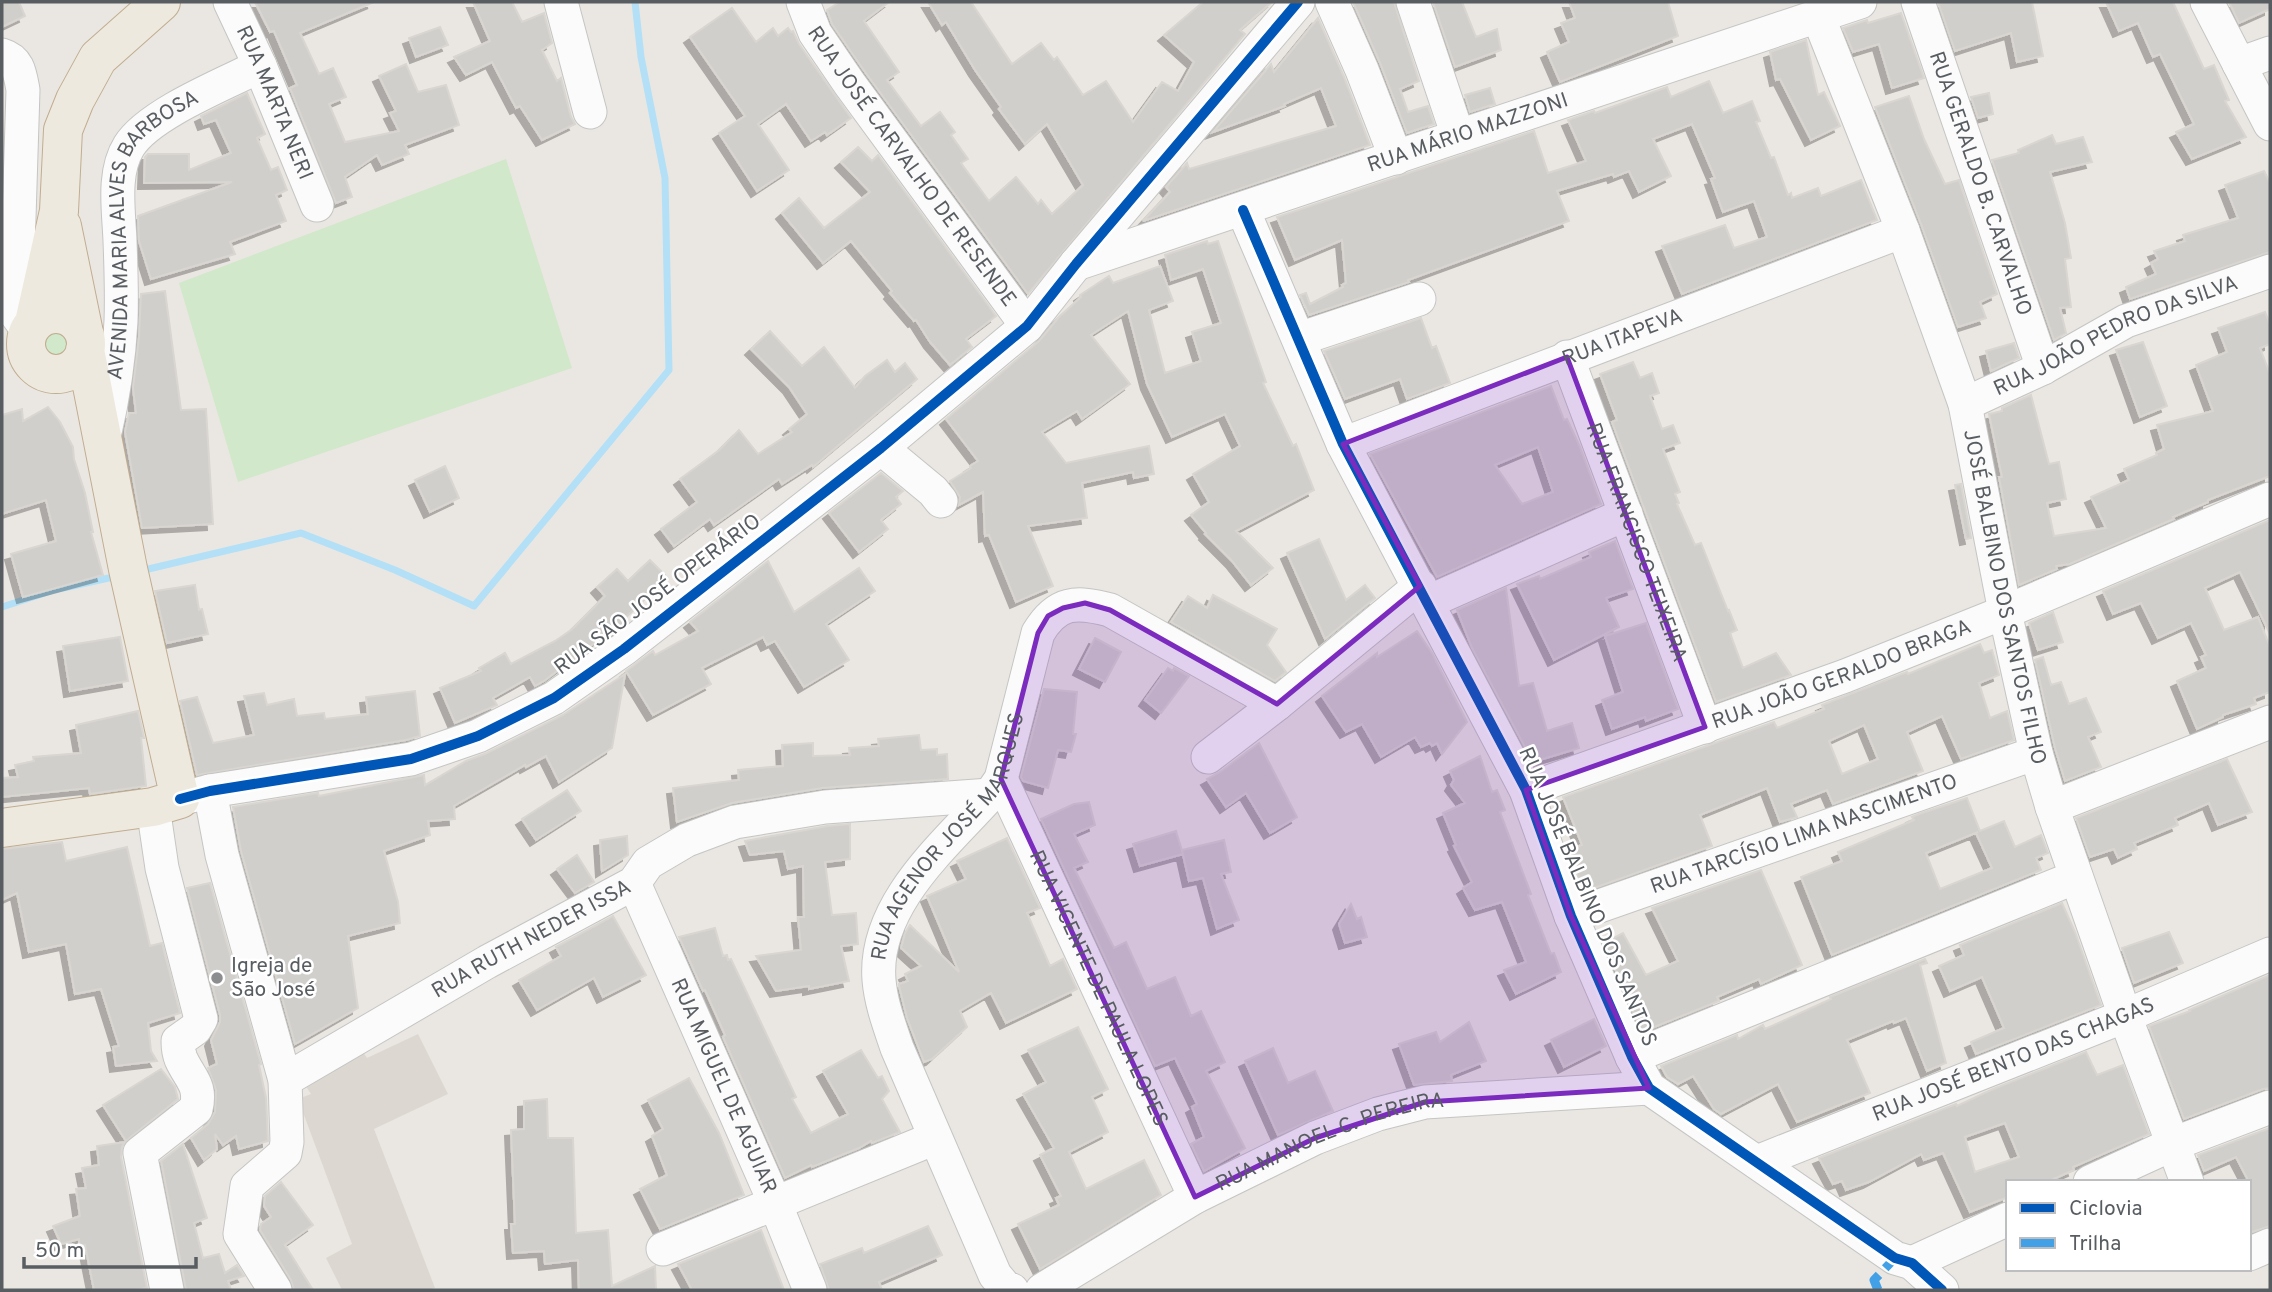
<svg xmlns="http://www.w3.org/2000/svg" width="2272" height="1292" font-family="Overpass,sans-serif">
	<defs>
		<filter id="shadow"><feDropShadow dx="-6" dy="6" stdDeviation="0" flood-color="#0004"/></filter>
	</defs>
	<rect width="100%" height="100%" fill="#eae7e2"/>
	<path fill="#dcd8d1" d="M418,1034l30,60 -74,35 61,159 -7,2h-86l-16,-32 26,-14 -54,-145 13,-5 -10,-15 58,-33 8,12z"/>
	<path fill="#d1e8ca" d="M506,159l66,209 -334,114 -59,-199z
		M57,323l7,2 7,28c-14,13 -31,8 -35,-11l15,-18z"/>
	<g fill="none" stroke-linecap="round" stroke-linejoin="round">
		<path stroke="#b3e0f6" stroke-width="7" d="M140,571l161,-38 94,37 79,36 195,-236 -4,-192 -24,-121 -6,-55
			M2,607l52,-17 64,-14"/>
	</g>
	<path fill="#d1cfcc" stroke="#d9d6d1" stroke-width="2" fill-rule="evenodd" filter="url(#shadow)" d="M2,2h17l6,14 -23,11z
		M255,2h119l-74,31 19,41 14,-6 13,29 -17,7 16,38 54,-11 -9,-18 6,-2 -17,-35 27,-12 12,28 28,-7 13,40 -54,20 4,9 -27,11 -5,-10 -32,22 7,20 -16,6 -46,-115 7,-3 -23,-54 -4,1z
		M473,2h39l10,20 22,-9 8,30 -10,7 15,31 4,-3 10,39 4,7 -33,16 -22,-34 -4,2 -24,-46 -26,13 -12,-18 36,-16z
		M840,2h49l-25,19 35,51 -12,8 34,46 19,-14 15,20 -4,3 17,24 -7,4 28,38 27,-24 22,27 3,-4 11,14 31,-29 -36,-61 -22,20 -26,-35 2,-2 -26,-37 -29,-48 -4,3 -14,-23h43l41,62 29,-21 13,17 3,-3 26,38 23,-14 27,41 29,-40 16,9 16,-29 -30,-27 39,-33h69l-32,28 5,4 -217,260 -163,-222 -33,-48 -5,-14z
		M1353,2h41l25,79 -19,8 8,23 20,-6 6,18 -27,9 -27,-70z
		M1433,2h29l14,35 21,-8 4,21 -46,17z
		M1569,2h99l10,34 -118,46 -13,-30 22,-10 -8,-19 14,-5z
		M1938,2h94l11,54 -26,6 -6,-29 -56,18z
		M2106,2h67l31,67 10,-4 15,35 -4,1 21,36 -54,22 -16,-27 18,-8 -34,-70 -7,3 -15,-34 -19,8z
		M2229,2h41v7l-31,14z
		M732,8l24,34 17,-14 5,8 10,-8 3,4 2,-1 6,13 52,74 -24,17 -2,-3 -14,9 -25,-37 -28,20 31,46 -32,21 -38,-58 26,-17 -55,-79z
		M1901,13l23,65 -32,10 -13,-44 -26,8 -10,-24 24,-8 1,3z
		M1318,18l26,59 26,68 -227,76 27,-29 -4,-5 21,-24 2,6 147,-43 -15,-38 -37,16 1,2 -72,26 58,-68 3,8z
		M440,27l8,18 -32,12 -7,-19z
		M1806,40l12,55 6,-3 16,34 -29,14 -31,-61 -4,1 -6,-28z
		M1709,81l14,32 29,-12 8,20 -4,1 15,36 3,-1 14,38 3,-2 1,5 26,-10 3,8 40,-16 16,40 -195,74 -20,-48 63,-21 9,23 33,-11 -13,-36 -31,11 -12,-33 4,-1 -23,-54 -39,15 18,37 -32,16 -10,-21 -15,6 -1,-3 -56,17 12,30 -161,59 1,2 -100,33 -9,-20 6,-2 4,11 33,-17 -1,-2 4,-2 -4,-43 -47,20 -18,-43 257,-86 14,42 38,-12 -18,-41 26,-9 1,2 72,-26 4,10z
		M1490,88l5,16 -25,8 -5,-17z
		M247,93l18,41 -8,4 14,32 7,-3 9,23 -11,5 10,26 -56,21 5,12 -84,25 -12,-38 -1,-25 94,-34 -88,1 1,-26 3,-3h41v16l42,-17 -15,-33 -12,4 -3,-8z
		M1989,93l4,21 -15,4 -7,-21z
		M1909,96l15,43 21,45 14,-4 38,114 -17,8 6,16 -28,9 -37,-103 -46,-117z
		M2052,135l4,9 27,-7 9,25 -42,10 15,51 6,35 -6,1 6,48 -11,1 6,25 -12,7 -62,-180 27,-7 -1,-3z
		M858,147l14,14 6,-6 118,161 -30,23 6,8 -22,18 -20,-23 -14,-22 -2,1 -24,-28 2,-2 -41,-50 -28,22 -41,-50 17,-15 25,30 46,-36 -29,-30z
		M2264,171l6,12v69l-140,47 -4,-12 30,-13 -5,-11 7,-4 -4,-8 31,-10 -2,-6 55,-17 -13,-33z
		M1207,241l1,3 10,-3 48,141 -3,1 30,63 3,-2 18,46 -78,41 37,37 -22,17 -19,-24 -27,-27 1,-1 -15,-18 18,-13 -16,-28 47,-28 -15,-32 -53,23 -25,-53 -19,-73 -37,24 39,49 -48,35 -5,-8 -35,21 24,31 83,-17 5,28 -20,4 -1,-6 -51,11 5,35 -59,8 25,60 -37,16 -27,-67 -4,1 -2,-44 -24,13 1,-8 -10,-16 21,-13 -1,-2 8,-5 -32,-42 93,-78 20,-24 22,-20 -1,-2 29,-19 4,7 47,-17 13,35 -24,9 16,63 36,-12 -9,-29 29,-9 -18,-54 -32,11 -6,-25z
		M165,291l16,119 25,-1 7,115 -71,4 -17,-96 4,-19h7l-3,-25 6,-51 2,-43z
		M2265,312l5,12v20l-10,4 10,26v102l-62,24v2l-35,15 1,2 -104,45 -14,2 1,3 -38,16 -20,-108h3l-13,-63 13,-3v-3l29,-13 18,69 10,-2 7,37 -19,4 7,33 52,-8 -15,-31 38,-17 -5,-11 33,-14 -1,-2 8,-4 -7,-24 56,-14 -17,-46 31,-13 -9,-24z
		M1421,318l11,30 4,-2 14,37 -43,16 -7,-20 -55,20 -21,-48z
		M770,331l32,35 22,-19 31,41 10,-12 22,-16 8,12 10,-9 12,16 -104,88 -1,-2 -30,19 -3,-5 -65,46 -4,-6 -36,27 -13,-17 36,-27 -17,-23 38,-28 21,-21 19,24 34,-22 -3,-3 18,-15 -18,-27 -38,-38z
		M2143,342l24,64 -27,11 -24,-67z
		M2014,343l5,15 -28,13 -5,-20z
		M1633,362l7,16 12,-5 7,20 -9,3 12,33 11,-4 7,18 -17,6 17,43 -5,2 4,9 -2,1 18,41 6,-2 27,68 1,-1 8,20 -7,3 13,35 33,-15 15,22 -75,27 -104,-280 5,-2 -17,-46z
		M1551,386l13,34 3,-1 13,28 21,57 -164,73 -67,-123zM1538,447l15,45 -31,12 -27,-39z
		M48,407l12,15 13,25 1,12 11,34 8,39h-2l12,43 -80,22 -12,-43 45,-13 -10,-41 -44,14v-99l20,-6 1,12z
		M445,466l14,32 -29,14 -15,-32z
		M881,473l22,18 -7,6 5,7 -20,16 7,9 -29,23 -30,-39z
		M1961,484l10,54 -5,1 -11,-54z
		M2270,520v114l-30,-62 -35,16 19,42 34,-13 12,30v45l-16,6 2,6 -33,11v2l-26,12 -20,-48 29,-13 -5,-11 5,-2 -15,-32 -33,15 -17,-35 -28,11 -10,-23z
		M1319,539l27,61 19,-15 10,13 -50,41 -38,-86z
		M1615,541l18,48 -27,9 13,29 -65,33 -37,-76 22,-8 1,3 51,-22 -2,-5z
		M650,560l17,17 -42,41 3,3 -21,17 -2,-3 -61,46 -9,5 -5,-9 -37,21 4,7 -42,18 -15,-35 41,-17 -2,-3 26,-15 6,11 44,-23 16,-11 34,-34 -8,-9 20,-18 11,12z
		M768,561l26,51 65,-44 16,23 -49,33 23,36 -45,27 -29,-46 -8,4 -4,-8 -61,31 9,16 -58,31 -27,-44 27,-20 2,4 43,-24 -8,-9z
		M195,585l4,25 3,-1 6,25 -41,9 -12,-52z
		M1506,588l13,98 14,-3 14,48 25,-8 7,25 -46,14 -61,-114 -15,-38z
		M1213,595l64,34 -10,16 19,27 -11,9 -104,-59 17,-26 19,12z
		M2053,612l10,30 -25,8 -9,-27z
		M1646,623l32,86 -32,12 -1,-4 -33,12 -10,-29 21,-8 -18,-56z
		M1417,631l15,22 35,69 -25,32 -5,-11 -5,3 -2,-3 -9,4 -6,-10 -34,20 -19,-33 -16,8 -24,-36 55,-43v4z
		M120,637l8,44 -58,10 -7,-45z
		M1095,638l26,14 -16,30 -26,-13z
		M1980,644l4,9 8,-3 7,25 -20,8 11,35 17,-7 7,29 -53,19 -19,-43 -35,16 16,39 -90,33 -6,-14 -36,14 6,13 -17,5 -13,-34 -67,27 12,31 -129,46 -15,-42 14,-5 -19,-48 211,-75 3,6 47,-19 -2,-4 5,-2 80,-31 1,2zM1864,725l14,34 -36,15 -13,-33z
		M2043,657l8,28 10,-3 8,22 17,-6 15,34 -13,5 13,30 -36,14 -10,-33 -20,-88z
		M1168,668l5,3 1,-3 15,8 -28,37 -16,-13z
		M625,674l-13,74 -53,34 -13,-26 -20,11 -1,-2 -71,41 1,13 -27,2 2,14 -46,16 14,51 2,21 -52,13 10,72 -63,36 -54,-193 -8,-44 85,-14 1,3 105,-21 1,10 41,-24 21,-8 76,-38z
		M1044,689l33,3 -4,42h3l-5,18 -13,-2 -10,38 -25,-7 -2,-4z
		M415,691l5,45 -14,4 -209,35 -17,-74 17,-4 16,46 41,-8 -10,-39 20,-3 3,12 27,-6 3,17 27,-3 1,6 43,-5 -2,-17z
		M138,711l6,27h-3l5,48 -56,8 -1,-6 -87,9v-19l16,-1 -3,-12 19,-4 -1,-4 48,-4 -5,-28z
		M919,735l2,15 16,-1v6l10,-1 1,25 -126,9 -90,15 -55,19 -4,-34 66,-8 -1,-10 45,-4 -1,-21 31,-2v13l37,-1 -1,-7 30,-2 -1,-7z
		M1259,743l38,74 -27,16 -24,-40 -20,14 -19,-28 13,-7z
		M1480,756l12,36 5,-2 8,20 -5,2 31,82 -3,1 23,59 3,-1 7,19 -45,22 -12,-24 22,-8 -24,-60 -27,8 -12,-22 9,-6 -18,-36 2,-1 -13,-32 22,-10 -14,-18 3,-5 -4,-9z
		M2227,759l25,53 -34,13 -9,-22 -34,15 3,7 -44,18 3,6 -19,9 -4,-9 -24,8 -14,-39z
		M567,790l14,21 -45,29 -14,-21z
		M1967,798l13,33 24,-10 11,26 26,-12 7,18 -12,5 5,12 -209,85 -31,-78 41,-16 -4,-9 76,-32 -2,-3 7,-3zM1978,832l-2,1 16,35 -52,21 -14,-36z
		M1089,802l6,23 -21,9 14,28 -14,6 40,80 12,-6 21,47 28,-12 16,39 10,-5 24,51 -19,9 39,77 -41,23 -13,-27 13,-7 -12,-30 5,-3 -22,-46 -20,8 -114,-247 33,-15z
		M850,824v35l-25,3 7,53 24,-2 2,31 -17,2 8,35 -40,8v-3l-33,5 -20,-35 45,-6 -3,-33h6l-1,-51 -15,3 -4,-18 -34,4 -5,-14 82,-15z
		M1176,831l7,23 -43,12 -7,-22z
		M627,836l1,19 -26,16 -2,-31z
		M1007,838l33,70 -13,5 23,53 13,-7 14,30 -71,34 -15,-30 -31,18 7,16 -35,32 -8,3 -17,-44 -8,-32v-2l9,-3 -3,-7 16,-8 -20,-18 4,-15 5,-8 49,47 -32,-76 39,-17 -9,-18z
		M1224,840l7,32 -10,2 18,46 -22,9 -14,-51 -14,3 -7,-31z
		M62,842l4,19 61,-14 23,99 12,-3 18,70 -32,10 3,28 6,10 -41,5 -3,-19 6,-1 -18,-57 -26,5 -9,-50 -37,8 -12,-59 -15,7v-51z
		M577,855l17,27 -19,11 -18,-24z
		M1761,870l41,95 -41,19 -2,-5 -42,18 2,4 -77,31 -38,-89 19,-10 23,42 32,-14 -26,-53z
		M210,883l51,181 -2,1 7,33 2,43 -29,8 -3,-13 -13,9 -8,-11 2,15 -13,11 -13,-22 17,-14 7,-12 1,-22 -8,-22 9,-4 -6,-24 9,-18v-7l-33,-127z
		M2062,903l13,29 26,73 -125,49 -5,-12 33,-14 -22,-51 -32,14 -11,-25 25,-11 -4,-10z
		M1351,904l6,15 4,-2 6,20 -22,6 -6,-19z
		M613,916l33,59 -43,22 -9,-19 -57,32 -18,-30 42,-24 -5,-9z
		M715,928l8,28 4,-1 1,5 3,-1 65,138 -4,2 19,34 37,-19 -25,-43 38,-21 17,28 4,-2 7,15 -7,8 18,33 -28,11 -1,-2 -12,7 -47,19 -1,-2 -26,13 -62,-141 2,-2 -20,-45 -2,1 -24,-54z
		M2169,932l14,31 -49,20 -12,-35z
		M1925,959l2,4 -7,2 26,98 -19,8 -21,-53 -12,5 -1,-2 -46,19 23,53 -73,29 -19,-38 -57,30 -7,-5 -21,-33 -15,8 -11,-7 -6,-11 76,-31 1,4 25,-14 2,4 66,-30 -1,-2z
		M2270,975v113l-7,1 -79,30 -35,-93 41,-15 -1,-1z
		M1594,1019l12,27 -42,21 -13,-27z
		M1469,1022l17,39 -35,14 1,6 -38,4 -15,-41 37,-12 4,10z
		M1078,1027l30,62 -16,8 16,35 -39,20 17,37 58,-29 17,35 -121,74 -22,-45 41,-19 -3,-7 5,-2 -21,-41 14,-7 -31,-54 23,-12 -18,-32z
		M1273,1048l15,35 27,-12 18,40 -55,24 -33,-74z
		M2086,1052l11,23 26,-10 26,69 -76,33 1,3 -27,12h-39v15l-38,15 -27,-59 -19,7 -3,-6 -52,28 -23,8 -4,-9 -9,3 -14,-26 137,-54 1,2 34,-16zM2005,1123l14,34 -44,15 -10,-35z
		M161,1069l14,18 3,12 -52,42 -23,-36z
		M689,1078l30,55 25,62 -84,34 -20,-40 27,-14 -15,-39 11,-7 -15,-29z
		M547,1099l1,39h25l3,95 32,-3 4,56 43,-20 1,24h-77l-1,-30 -33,4 -1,-13 -31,2 -2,-29h4l-4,-94 13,-1v-28z
		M2270,1128v98l-21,7v-51l-13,-25 -32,14 -6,-16z
		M125,1142l-3,5 -1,10 26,131 -11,2h-42l-9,-45 -6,1v-7l-18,5 -8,-18 27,-10 -4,-27 10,-1 -4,-20 17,-3 -2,-19z
		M183,1144l24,74 -13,5 9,35 16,-4 6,19 12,-8 7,11 -16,5 3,9h-45l-25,-129z
		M281,1182l32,43 -28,20 28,45h-19l-3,-10 -31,-50 1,-6 10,-7 -7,-11 1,-10z
		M928,1226l14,29 -63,27 3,8h-53l-9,-26 42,-16 2,5z
		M761,1230l23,60h-92l-14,-26z"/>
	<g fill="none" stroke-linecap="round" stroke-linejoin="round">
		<g stroke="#c5c5c4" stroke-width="35">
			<g id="minor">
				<path id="s1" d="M230,2l30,64 57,139"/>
				<path d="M561,2l29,110"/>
				<path id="s2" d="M803,2l12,31 34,50 178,243"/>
				<path d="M1332,2l30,68 34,88"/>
				<path d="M1413,2l45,134"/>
				<path id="s3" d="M1918,2l125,366"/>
				<path d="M2207,2l63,122"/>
				<path id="s4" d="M1818,16l85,215 62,173 40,208 31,141 16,54 73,209 62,166"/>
				<path d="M2,55c17,5 18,19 21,35l-7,224 13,18"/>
				<path d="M2239,64l31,-11"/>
				<path d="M1243,210l100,234 183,346 45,126 61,141 17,31 246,170 17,5 30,27"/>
				<path id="s5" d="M1076,264l784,-262"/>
				<path d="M1299,339l120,-40"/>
				<path id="s6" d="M1567,357l138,370"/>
				<path id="s7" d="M1965,404l78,-36 83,-47 144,-50"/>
				<path id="s8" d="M104,437c9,-38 15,-76 17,-116 1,-26 0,-54 -1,-80 -1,-29 -8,-68 9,-95 20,-32 95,-62 131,-80"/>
				<path id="s9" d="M1343,444l560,-213"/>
				<path d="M881,448l52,43 8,10"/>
				<path d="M1428,602l198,-88"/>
				<path d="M1208,757l69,-53 143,-118"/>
				<path id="s10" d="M1001,779l194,418"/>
				<path id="s11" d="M1526,790l319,-114 160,-64 265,-113"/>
				<path d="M210,791l12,64 63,225 2,62 -2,11 -38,33 -7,48 35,56"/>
				<path d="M180,799l30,-8 201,-32 67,-23 76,-38 70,-49 257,-201 146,-122 49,-62 222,-262"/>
				<path d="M153,807l9,61 39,151 -6,10 -17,12c0,6 1,13 3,18 9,20 21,26 15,50l-56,44 27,137"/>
				<path d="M2052,807l218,-85"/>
				<path id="s12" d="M634,883l141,320 35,87"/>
				<path id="s13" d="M1571,916l465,-163"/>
				<path d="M1632,1057l444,-180"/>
				<path id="s14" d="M285,1080l202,-118 147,-79 14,-20 39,-23 48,-18 90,-15 165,-12"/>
				<path id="s15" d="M1757,1162l368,-146 145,-62"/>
				<path d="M2090,1182l83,-38 97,-37"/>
				<path d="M663,1249l272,-111"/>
				<path d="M2249,1254l21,-9"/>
				<path d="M1912,1263l96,-44"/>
				<path id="s16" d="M1012,1290l-7,-3 -10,-12 -98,-227c-7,-21 -16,-44 -18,-68 -6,-75 65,-134 111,-185l11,-16 37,-146c19,-32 38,-32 72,-23l167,94"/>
				<path id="s17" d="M1042,1290l153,-93 120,-59 63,-24 47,-12 224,-14"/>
			</g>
		</g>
		<g stroke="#c1ad90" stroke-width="40">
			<path id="highway" d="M62,226l22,107
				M26 344a30 30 0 1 1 60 0a30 30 0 1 1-60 0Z
				M34,323l25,-112 4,-81 12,-30 23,-42 63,-56
				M2,828l151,-21 27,-8 -52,-230 -43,-219"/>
		</g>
		<use href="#minor" stroke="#fcfbfb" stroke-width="33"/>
		<use href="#highway" stroke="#eee9de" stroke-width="38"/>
		<path stroke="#42a1e6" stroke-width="9" stroke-dasharray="18 9" stroke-linecap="butt" d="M1878,1290l-4,-10 21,-22"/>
		<g stroke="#fff" stroke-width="15">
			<path id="cycleway" d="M1243,210l100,234 183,346 45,126 61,141 17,31 246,170 17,5 30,27
				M180,799l30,-8 201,-32 67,-23 76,-38 70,-49 257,-201 146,-122 49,-62 222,-262"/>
		</g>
		<use href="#cycleway" stroke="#0057b8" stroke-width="10"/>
	</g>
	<path fill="#7b2cbf" fill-opacity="0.2" stroke="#7b2cbf" stroke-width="5" stroke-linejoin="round" d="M1567,357l138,370 -179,63 45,126 78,172 -224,14 -110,36 -120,59 -194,-418 37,-146 10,-17 15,-8 22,-5 25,7 167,94 143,-118 -77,-142z"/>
	<circle fill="#8b8d8f" stroke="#fff" stroke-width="2.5" cx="217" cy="978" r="7"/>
	<g text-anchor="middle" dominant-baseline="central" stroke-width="5" stroke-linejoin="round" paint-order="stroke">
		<g font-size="21" fill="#585d62" stroke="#fff">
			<text stroke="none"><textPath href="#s1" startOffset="110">RUA MARTA NERI</textPath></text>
			<text stroke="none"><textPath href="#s5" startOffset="413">RUA MÁRIO MAZZONI</textPath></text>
			<text stroke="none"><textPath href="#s2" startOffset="198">RUA JOSÉ CARVALHO DE RESENDE</textPath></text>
			<text stroke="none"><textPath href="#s3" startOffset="192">RUA GERALDO B. CARVALHO</textPath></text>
			<text stroke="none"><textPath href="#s8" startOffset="219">AVENIDA MARIA ALVES BARBOSA</textPath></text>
			<text stroke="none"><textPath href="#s9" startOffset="299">RUA ITAPEVA</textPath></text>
			<text stroke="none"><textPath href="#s7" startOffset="166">RUA JOÃO PEDRO DA SILVA</textPath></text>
			<text stroke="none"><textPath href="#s6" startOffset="198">RUA FRANCISCO TEIXEIRA</textPath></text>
			<text transform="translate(658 595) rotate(-37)">RUA SÃO JOSÉ OPERÁRIO</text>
			<text stroke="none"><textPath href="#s4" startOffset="612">JOSÉ BALBINO DOS SANTOS FILHO</textPath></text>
			<text stroke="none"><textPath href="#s11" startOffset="336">RUA JOÃO GERALDO BRAGA</textPath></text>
			<text stroke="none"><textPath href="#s13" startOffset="247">RUA TARCÍSIO LIMA NASCIMENTO</textPath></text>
			<text stroke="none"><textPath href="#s16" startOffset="506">RUA AGENOR JOSÉ MARQUES</textPath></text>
			<text transform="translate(1587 897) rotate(67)">RUA JOSÉ BALBINO DOS SANTOS</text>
			<text stroke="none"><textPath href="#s14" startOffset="284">RUA RUTH NEDER ISSA</textPath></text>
			<text stroke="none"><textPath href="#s10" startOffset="231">RUA VICENTE DE PAULA LOPES</textPath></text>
			<text stroke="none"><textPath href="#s15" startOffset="276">RUA JOSÉ BENTO DAS CHAGAS</textPath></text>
			<text stroke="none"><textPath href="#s12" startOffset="222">RUA MIGUEL DE AGUIAR</textPath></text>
			<text stroke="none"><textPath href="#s17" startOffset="326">RUA MANOEL C. PEREIRA</textPath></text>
		</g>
		<g font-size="21" fill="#585d62" stroke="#fff" text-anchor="start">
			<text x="231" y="966">Igreja de<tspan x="231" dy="24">São José</tspan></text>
		</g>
	</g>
	<rect width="2272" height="1292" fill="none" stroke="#585d62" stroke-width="7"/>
	<rect x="2006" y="1180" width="245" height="91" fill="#ffffff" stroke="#bcbec0" stroke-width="2"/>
	<rect x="2020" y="1203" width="35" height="10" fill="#0057b8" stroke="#bcbec0" stroke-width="2"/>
	<text x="2069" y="1215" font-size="21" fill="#585d62">Ciclovia</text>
	<rect x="2020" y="1238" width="35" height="10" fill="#42a1e6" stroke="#bcbec0" stroke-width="2"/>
	<text x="2069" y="1250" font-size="21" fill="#585d62">Trilha</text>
	<path d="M24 1257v10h172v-10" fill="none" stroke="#585d62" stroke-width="3.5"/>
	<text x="35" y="1257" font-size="21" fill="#585d62" stroke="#ffffff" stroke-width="5" paint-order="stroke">50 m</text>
</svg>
